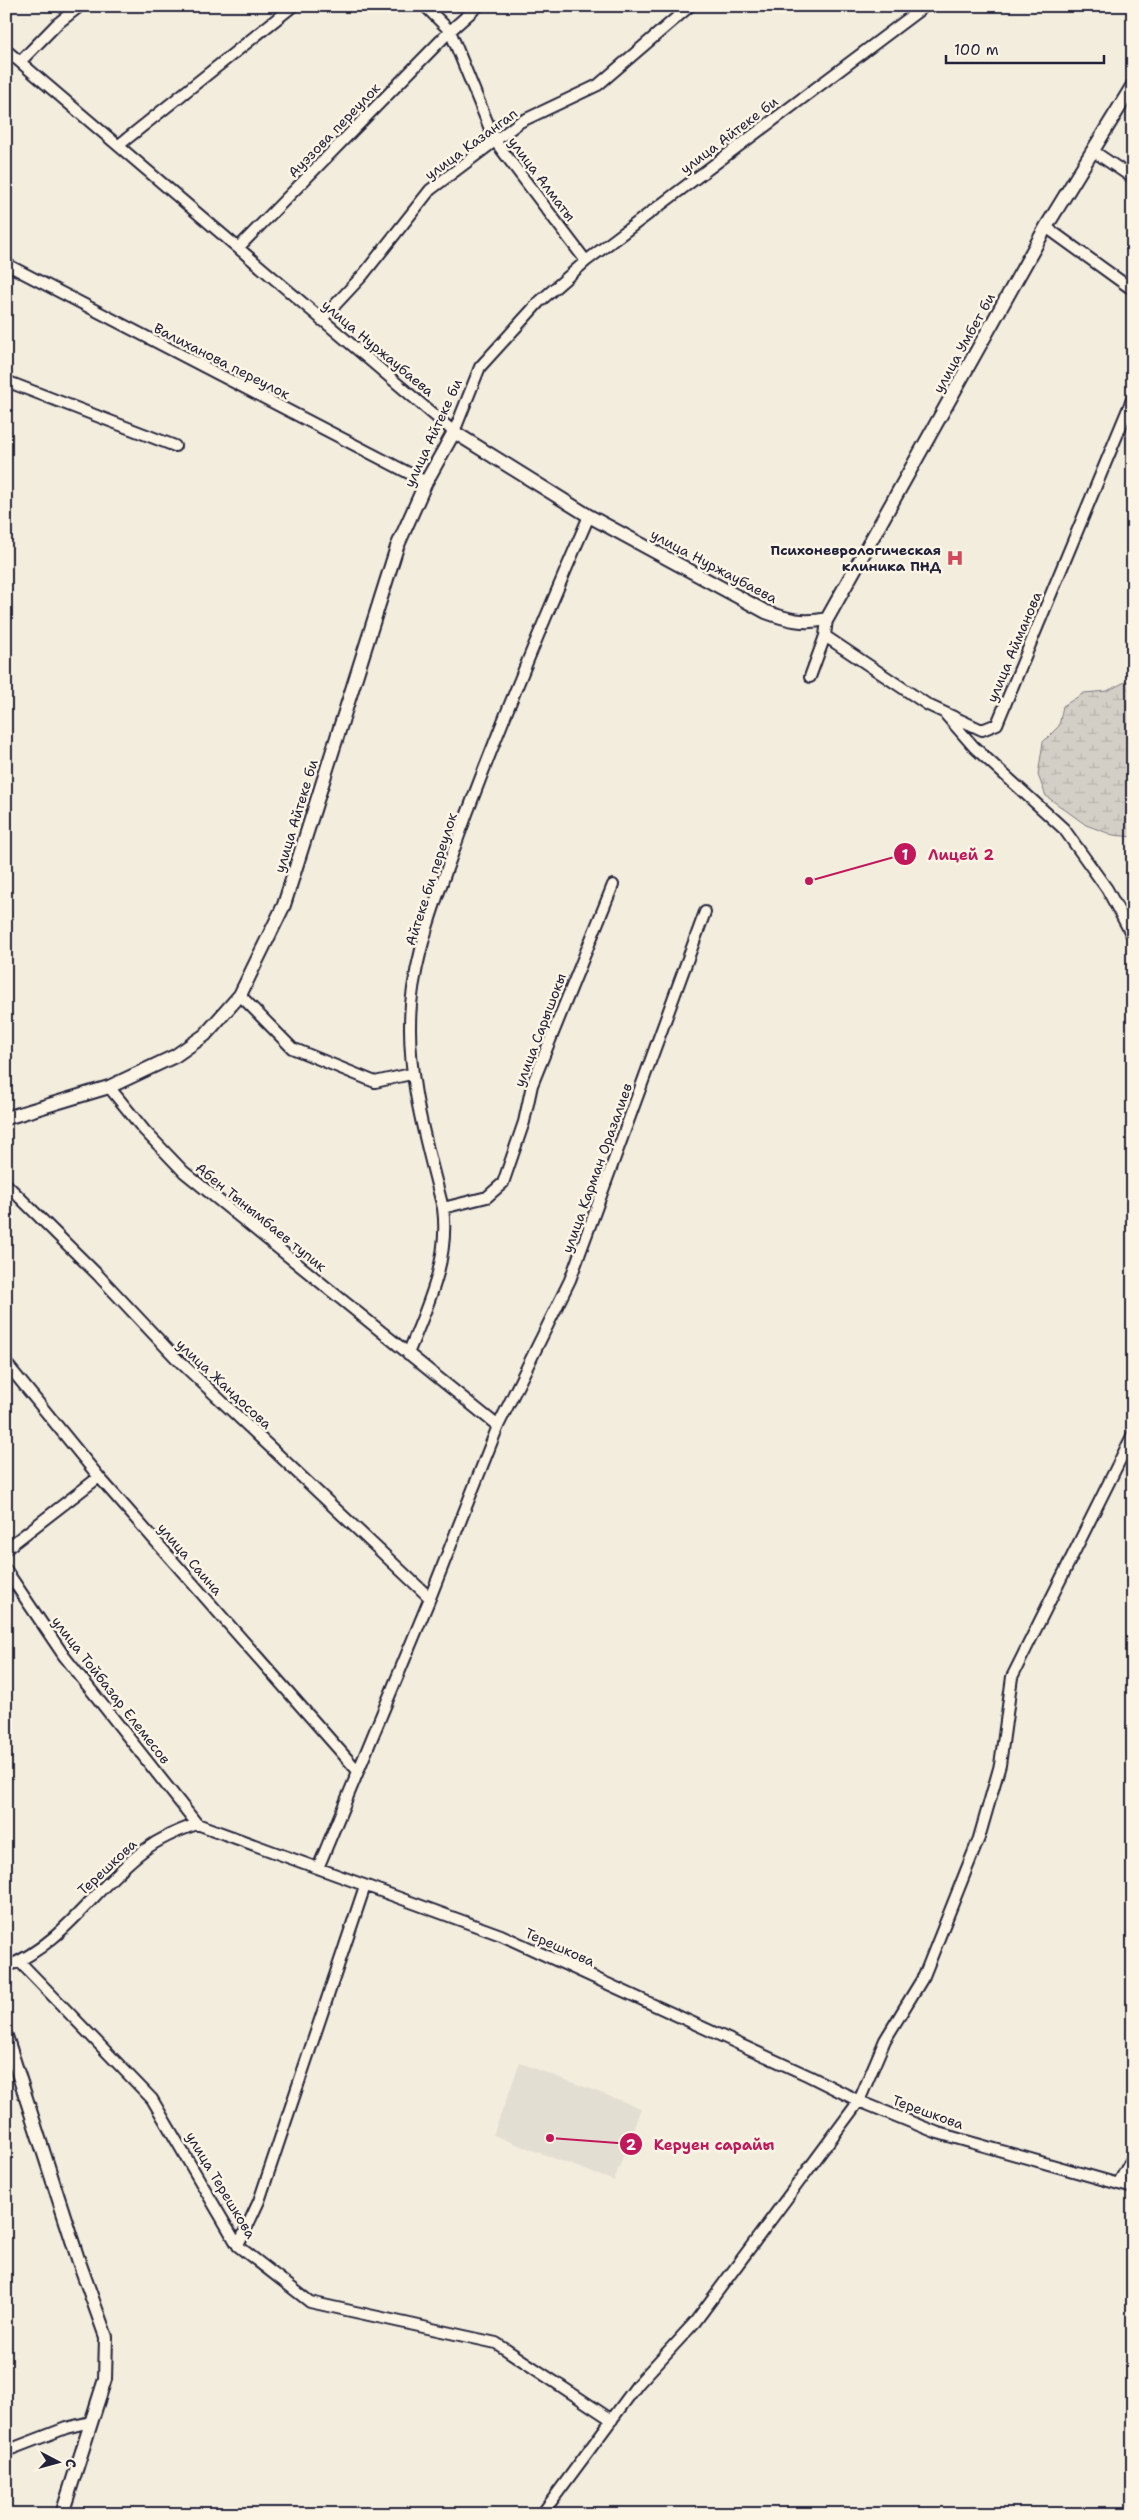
<svg xmlns="http://www.w3.org/2000/svg" width="1139" height="2520" font-family="'Shantell Sans',sans-serif">
	<defs>
		<pattern id="wetland-marsh" width="20" height="14" patternUnits="userSpaceOnUse" patternTransform="scale(1.25)"><rect width="20" height="14" fill="#d4cfc6"/><path d="M1 5h8M5 5V1M11 12h8M15 12V8" fill="none" stroke="#b6b1ab"/></pattern>
	</defs>
	<rect width="100%" height="100%" fill="#f3edde"/>
	<filter id="ink" filterUnits="userSpaceOnUse"><feTurbulence type="fractalNoise" baseFrequency=".02" numOctaves="2"/><feDisplacementMap in="SourceGraphic" scale="10" xChannelSelector="R" yChannelSelector="G"/><feConvolveMatrix kernelMatrix="1 2 1 2 8 2 1 2 1" color-interpolation-filters="sRGB"/></filter>
	<g filter="url(#ink)">
		<path fill="#e3ded2" d="M520,2063l121,45 -27,73 -121,-46z"/>
		<path fill="url(#wetland-marsh)" stroke="#7b7880" d="M1133,678v159l-20,-2 -27,-10 -40,-29 -8,-21 5,-33 16,-16 4,-20 21,-13 23,-2z"/>
		<g fill="none" stroke-linecap="round" stroke-linejoin="round">
			<g stroke="#22223b" stroke-width="14">
				<path id="minor" d="M425,6l25,25 45,110 91,120
					M6,50l448,382 26,-65 59,-65 47,-41 339,-255
					M20,62l37,-38 23,-18
					M119,145l174,-139
					M1093,151l40,27
					M1046,227l87,63
					M238,248l212,-217 28,-25
					M6,264l420,218
					M321,320l42,-45 67,-85 90,-68 78,-37 92,-79
					M6,381l169,65
					M825,636l103,69 54,25 15,-6 136,-327
					M810,677l15,-41 2,-17
					M946,715l28,32 90,82 43,60 26,48
					M240,995l52,53 83,34 36,-8
					M109,1087l35,43 40,42 314,254
					M6,1184l92,91 78,83 254,240
					M443,1208l44,-11 16,-14 21,-61 8,-37 81,-200
					M408,1354c19,-48 42,-94 35,-146 -17,-67 -38,-134 -32,-204 6,-59 30,-118 50,-174 39,-106 83,-210 128,-314
					M6,1363l93,114 258,293
					M6,1549l93,-72
					M6,1570l58,86 133,168
					M318,1868l112,-270 68,-172 72,-146 135,-368
					M19,1961l133,138 86,147 72,56 186,41 116,77
					M6,1967c59,-24 88,-79 137,-116 17,-13 34,-20 54,-27l304,111 308,141 50,25 79,32 195,55
					M1118,2184l15,-27
					M238,2246l21,-45 106,-315
					M6,2451l60,-23 24,-6
					M542,2514l96,-130 57,-62 164,-221 26,-61 39,-64 55,-138 21,-73 12,-88 121,-243"/>
			</g>
			<g stroke="#22223b" stroke-width="16">
				<path id="tertiary" d="M6,1118l103,-31 66,-31 30,-21 35,-40 44,-90 113,-358 29,-65 28,-50 135,84 177,96c22,8 37,12 61,7l219,-392 87,-142
					M6,2036l72,223 28,78 -1,42 -43,135"/>
			</g>
			<use href="#minor" stroke="#fcf5e5" stroke-width="10"/>
			<use href="#tertiary" stroke="#fcf5e5" stroke-width="12"/>
		</g>
	</g>
	<defs>
		<g id="hospital-bare" transform="scale(1.35)"><path d="M-5-5h3v3.5h4V-5h3V5h-3V1.5h-4V5h-3Z" fill="#d1495b" stroke="#fcf5e5" stroke-width="2.5" paint-order="stroke"/></g>
	</defs>
	<g fill-rule="evenodd">
		<use href="#hospital-bare" x="955" y="558"/>
	</g>
	<g text-anchor="middle" dominant-baseline="central" stroke-width="5" stroke-linejoin="round" paint-order="stroke">
		<g font-size="14" fill="#22223b" stroke="#fcf5e5">
			<text transform="translate(334 130) rotate(-46)">Ауэзова переулок</text>
			<text transform="translate(729 135) rotate(-37)">улица Айтеке би</text>
			<text transform="translate(471 144) rotate(-36)">улица Казангап</text>
			<text transform="translate(542 179) rotate(53)">улица Алматы</text>
			<text transform="translate(964 343) rotate(-61)">улица Умбет би</text>
			<text transform="translate(378 348) rotate(40)">улица Нуржаубаева</text>
			<text transform="translate(222 361) rotate(27)">Валиханова переулок</text>
			<text transform="translate(433 433) rotate(-65)">улица Айтеке би</text>
			<text transform="translate(714 566) rotate(28)">улица Нуржаубаева</text>
			<text transform="translate(1014 647) rotate(-67)">улица Айманова</text>
			<text transform="translate(296 816) rotate(-73)">улица Айтеке би</text>
			<text transform="translate(431 879) rotate(-72)">Айтеке би переулок</text>
			<text transform="translate(540 1030) rotate(-69)">улица Сарышокы</text>
			<text transform="translate(597 1168) rotate(-70)">улица Карман Оразалиев</text>
			<text transform="translate(261 1217) rotate(39)">Абен Тынымбаев тупик</text>
			<text transform="translate(224 1384) rotate(43)">улица Жандосова</text>
			<text transform="translate(190 1559) rotate(49)">улица Саина</text>
			<text transform="translate(111 1690) rotate(52)">улица Тойбазар Елемесов</text>
			<text transform="translate(107 1867) rotate(-43)">Терешкова</text>
			<text transform="translate(560 1947) rotate(24)">Терешкова</text>
			<text transform="translate(928 2112) rotate(20)">Терешкова</text>
			<text transform="translate(221 2185) rotate(59)">улица Терешкова</text>
		</g>
		<g font-size="14" font-weight="bold" fill="#22223b" stroke="#fcf5e5" text-anchor="end">
			<text x="941" y="550">Психоневрологическая<tspan x="941" dy="16">клиника ПНД</tspan></text>
		</g>
	</g>
	<path fill="none" stroke="#c2185b" stroke-width="2" d="M809 881L905 854M550 2138L631 2144"/>
	<g fill="#c2185b" stroke="#fcf5e5" stroke-width="2">
		<circle cx="809" cy="881" r="5"/>
		<circle cx="550" cy="2138" r="5"/>
		<circle cx="905" cy="854" r="12"/>
		<circle cx="631" cy="2144" r="12"/>
	</g>
	<g font-size="15" text-anchor="middle" font-weight="bold" fill="#fff">
		<text x="905" y="860">1</text>
		<text x="631" y="2150">2</text>
	</g>
	<g font-size="15" text-anchor="middle" font-weight="bold" fill="#c2185b" stroke="#fcf5e5" stroke-width="5" stroke-linejoin="round" paint-order="stroke">
		<text x="961" y="860">Лицей 2</text>
		<text x="714" y="2150">Керуен сарайы</text>
	</g>
	<rect width="1139" height="2520" fill="none" stroke="#fcf5e5" stroke-width="25"/>
	<rect x="12" y="12" width="1114" height="2495" fill="none" stroke="#22223b" stroke-width="2" filter="url(#ink)"/>
	<g transform="translate(58 2462) rotate(96)" stroke="#fcf5e5" stroke-width="4" paint-order="stroke">
	<path d="M0-4L9 19L0 12L-9 19Z" fill="#22223b"/>
	<text y="-8" font-size="14" font-weight="bold" text-anchor="middle" fill="#22223b">С</text>
	</g>
	<path d="M946 55v8h158v-8" fill="none" stroke="#22223b" stroke-width="2.5"/>
	<text x="954" y="55" font-size="15" fill="#22223b" stroke="#fcf5e5" stroke-width="4" paint-order="stroke">100 m</text>
</svg>
